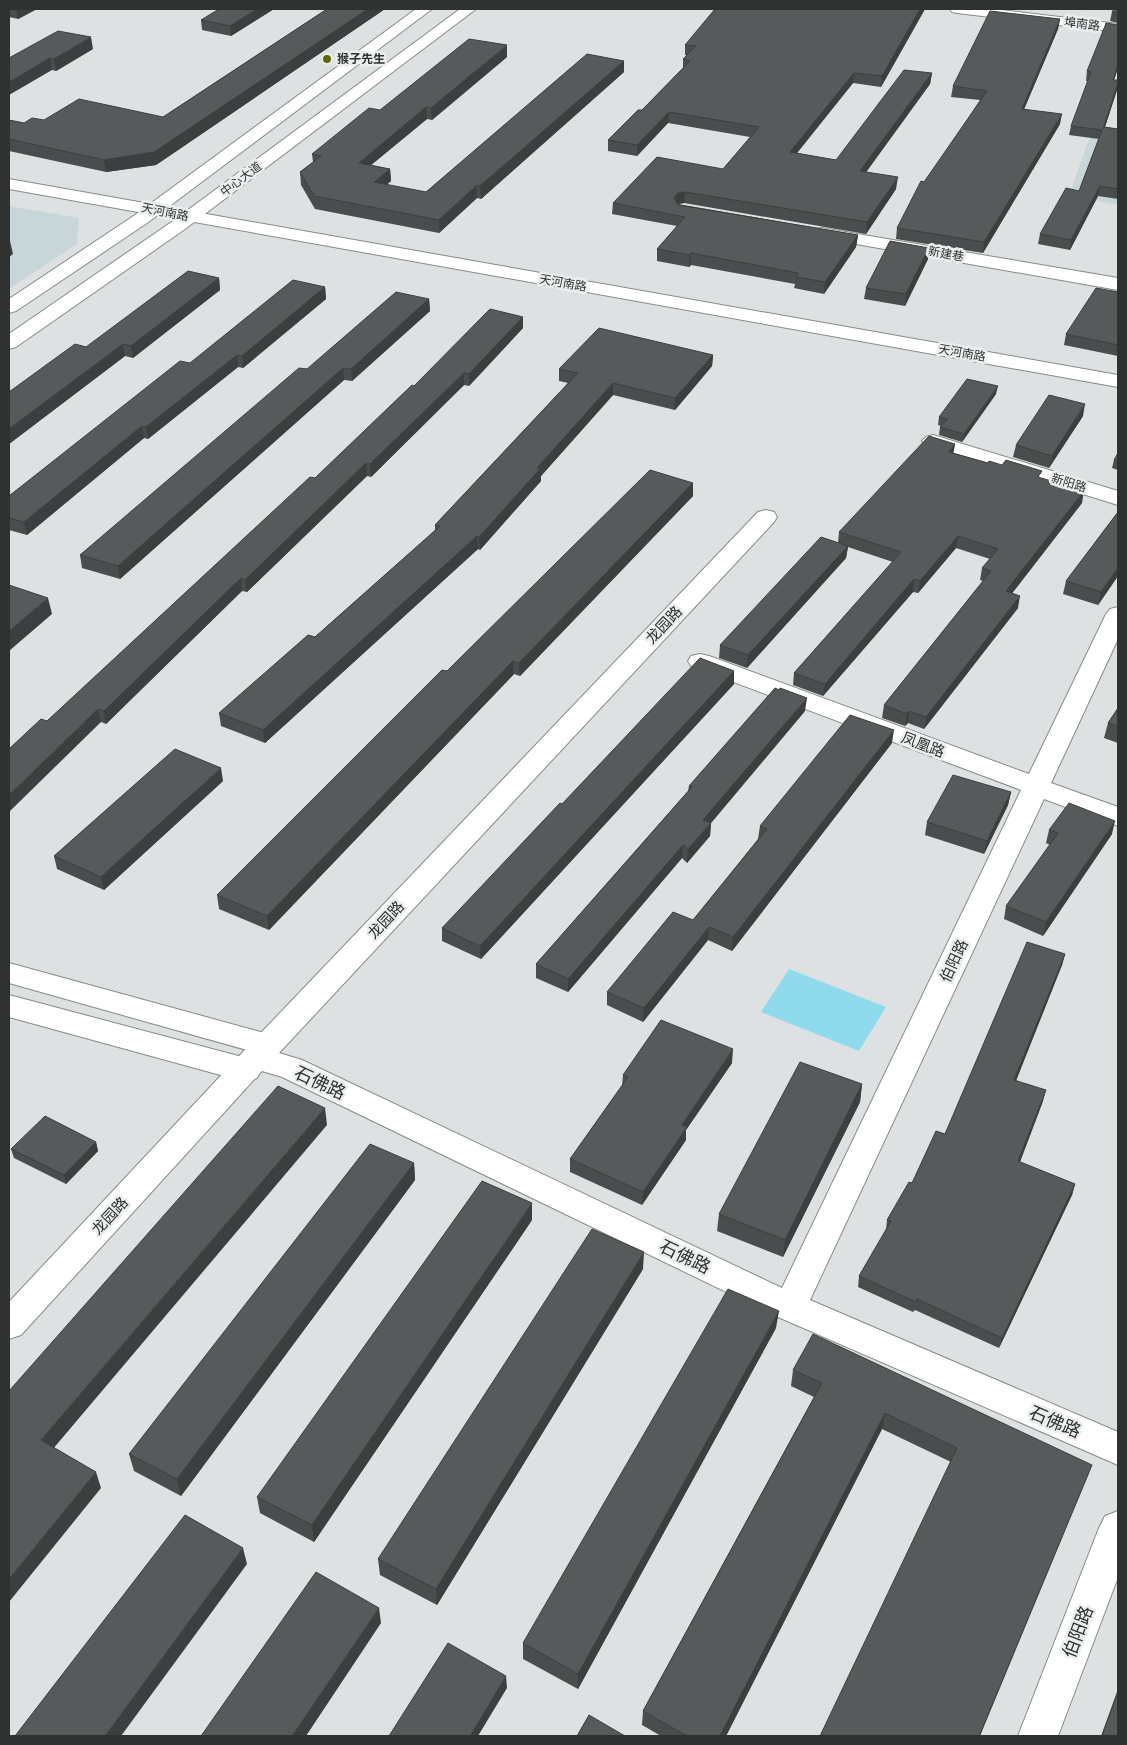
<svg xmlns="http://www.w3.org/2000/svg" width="1127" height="1745" font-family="'Fira Sans Condensed','Noto Sans SC',sans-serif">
	<rect width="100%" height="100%" fill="#dde1e2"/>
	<path fill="#c9d6d9" d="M1092,131l26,4v70l-49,-10z
		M9,206l70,12 -2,26 -68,45z"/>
	<path fill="#8fdaec" d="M789,969l97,38 -27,44 -98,-39z"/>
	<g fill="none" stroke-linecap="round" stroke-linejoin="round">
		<g stroke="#868a8b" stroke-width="2">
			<path id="minor" d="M822,228l296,50v12l-302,-53 -3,-4 3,-4z
				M933,435l185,56v14l-192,-60 -4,-4 4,-4z
				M766,510l8,2 3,5 -3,5 -495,531 23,7 480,228 239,-498 -330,-124 -3,-5 3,-5 9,-2 9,2 320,118 77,-160 4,-5 8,-2v32l-67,144 67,24v19l-74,-27 -234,501 308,132v33l-340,-148 -496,-240 -20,-6 -241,264 -12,4v-37l248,-265 501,-525z
				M1118,1511v66l-60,159h-40l81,-208 6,-12z"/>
		</g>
		<g stroke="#868a8b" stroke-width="2">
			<path id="tertiary" d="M9,963l259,71 11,3 4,8 -4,8 -11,3 -259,-73z
				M9,995l237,63 11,4 4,8 -4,8 -11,4 -237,-65z"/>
		</g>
		<g stroke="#868a8b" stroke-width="2">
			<path id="secondary" d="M416,9h16l-285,214 -131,88 -7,2v-14l126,-84z
				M460,9h16l-291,220 -169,118 -7,2v-15l164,-113z"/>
		</g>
		<g stroke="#868a8b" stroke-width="2">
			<path id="primary" d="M950,9h42l126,15v8l-161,-19 -5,-1z
				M9,179l1109,196v12l-1109,-198z"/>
		</g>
		<use href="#minor" fill="#fff" fill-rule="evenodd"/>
		<use href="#tertiary" fill="#fff" fill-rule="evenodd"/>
		<use href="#secondary" fill="#fff" fill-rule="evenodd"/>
		<use href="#primary" fill="#fff" fill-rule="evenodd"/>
	</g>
	<path fill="#4a4d4d" d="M9,9h28l-19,10 -9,-2z
		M274,9l-43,27 -29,-6 -1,-10z
		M327,9h58l-229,156 -50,7 -97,-21v-31l15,3 20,-3 119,-3z
		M925,9l-44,78 -28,-4 -56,70 39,7 96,-87 -2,11 -64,88 30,17 -30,45 -182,-31 -6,1 180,31 -2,12 -32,47 -30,-6 1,-4 -104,-19 -2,2 -32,-6v-12l20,-23 -65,-12 1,-11 110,-34 27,-32 -82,-14 -31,33 -29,-5v-11l34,-30 41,-42v-9l4,-4h-2v-10z
		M1118,9v14l-8,-2 2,-9z
		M1060,19l-2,10 -34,80 36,15 -77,129 -87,-14 1,-11 83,-128 -29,-3 2,-11z
		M1118,25v43l-4,12 3,10 -12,37 13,2v70l-20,-3 -28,54 -32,-6 2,-10 39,-43 20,-52 -30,-4 2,-9 17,-45h-2l1,-10z
		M93,49l-37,22 -47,-13z
		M507,57l-75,63 -5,-1 -56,46 19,4 1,12 -5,4 40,7 198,-131v11l-143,127 -4,-1 -38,35 -124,-24 -14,-24 -1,-13 13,-10 -1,-8 68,-44z
		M929,248l-1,11 -23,47 -41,-7 2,-11z
		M219,278l1,12 -87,68 -8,-2 -116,88v-52l77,-45z
		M325,287l1,12 -83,69 -5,-1 -90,72 -4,-1 -117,97 -18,-5v-34l181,-133z
		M1118,292v64l-54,-11 2,-11z
		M429,299l1,12 -78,70 -8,-1 -224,199 -38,-11 -2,-13 227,-186z
		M523,317v11l-54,58 -5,-1 -93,92 -4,-1 -120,116 -5,-1 -136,133 -5,-2 -54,-1 268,-243 99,-92z
		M713,355l-1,11 -37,44 -62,-15 -72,81v5l-61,69 -2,-1 -213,194 -44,-17 -2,-13 96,-76 120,-106v-6l133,-142 -9,-2v-12z
		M996,394l-34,48 -23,-7 1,-8 1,-1 -3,-1 1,-8z
		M1083,416l-34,52 -36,-11 3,-12z
		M955,444l-2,9 88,25 41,25 -70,90 6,15 -94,121 -16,-6 -3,3 -23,-8 2,-13 99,-124 -3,-1 2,-12 8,-9 -34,-11 -38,45 -5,-1 -90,104 -30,-11 1,-12 99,-111 -45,-15 -2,11 -99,110 -28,-10 1,-13 118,-102 1,-11z
		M1118,453v17l-6,-2 2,-8z
		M693,483v13l-173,180 -6,-2 -245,256 -50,-21 -2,-14 230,-224z
		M1118,512v64l-20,29 -35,-11 3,-13z
		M734,671v13l-253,275 -39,-18v-13l120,-124z
		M1118,708v35l-14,-5 4,-15z
		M805,711l-94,112 -1,13 -23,27 -5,-5 -114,134 -32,-14v-14l152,-173 1,-5z
		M892,743l-160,208 -24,-11 -65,82 -36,-17v-13l86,-72 65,-81 2,-13z
		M223,781l-119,109 -47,-21 -3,-13z
		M1011,792l-3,13 -24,49 -59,-19 2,-13z
		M1049,830l63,4 -69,102 -39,-17 2,-13 44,-61 -4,-2z
		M1065,954l-3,11 -46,115 27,21 -23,61 55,22 -3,11 -73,153 -84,-38 -2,2 -55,-25 1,-11 27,-46 1,-10z
		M732,1063l-46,67v10l-44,65 -72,-33v-13l52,-73 1,-11z
		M862,1084l-2,18 -77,155 -66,-26 2,-17z
		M96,1142l2,9 -32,33 -52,-26 -3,-9z
		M414,1163l1,17 -234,316 -47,-25 -5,-17z
		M532,1220l-218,322 -54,-29 -3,-16z
		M643,1269l-206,336 -57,-30 -2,-16z
		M776,1328l-198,361 -55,-30v-16z
		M793,1370l293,110 -135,-18 -69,-33 -156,307h-65l-19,-11 1,-14 171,-314 -23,-11z
		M1118,1689v47h-17z"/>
	<path fill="#3c3f3f" d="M16,9h21l-19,10z
		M257,9h17l-43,27 -1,-10z
		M368,9h17l-229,156 -50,7 -2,-12z
		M920,9h5l-44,78 1,-11z
		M1060,19l-2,10 -38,90 2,-10z
		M91,37l2,12 -37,22 -2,-12z
		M507,45v12l-75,63 -1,-12z
		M50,58l2,12 -43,25v-13z
		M624,61v11l-143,127 -1,-13z
		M1118,64v4l-7,21 2,-9z
		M854,73l-1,10 -64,80 1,-11z
		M932,73l-2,11 -71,98 1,-11z
		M1118,83l-1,7 -16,49 2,-10z
		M426,107l1,12 -68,56v-12z
		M669,112l-1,11 -31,33v-11z
		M1062,114l-2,10 -77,129 1,-11z
		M390,169l1,12 -16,14 -1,-13z
		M898,177l-2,12 -30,45 1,-12z
		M476,186l1,12 -38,35v-13z
		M1100,186l-2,10 -28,54 1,-10z
		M685,192l-1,11 -6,1 -4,-6 4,-5z
		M858,235l-2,12 -32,47 1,-12z
		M10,241l3,13 -4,3v-15z
		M929,248l-1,11 -23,47 1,-12z
		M691,253v12l-2,2 1,-12z
		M219,278l1,12 -87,68 -2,-12z
		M325,287l1,12 -83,69 -1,-12z
		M429,299l1,12 -78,70 -1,-12z
		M523,317v11l-54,58v-12z
		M123,344l2,12 -116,88v-15z
		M237,355l1,12 -90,72 -2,-12z
		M713,355l-1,11 -37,44v-12z
		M343,368l1,12 -224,199 -2,-13z
		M464,373v12l-93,92 -1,-13z
		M613,383v12l-72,81v5l-61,69 -1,-13 58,-69z
		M998,386l-2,8 -34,48 2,-8z
		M1085,404l-2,12 -34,52 3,-12z
		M142,426l2,12 -117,97 -3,-13z
		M955,444l-2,11 -4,-3z
		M366,463l1,13 -120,116 -2,-12z
		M693,483v13l-173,180 -1,-13z
		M1084,491l-2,12 -78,101 2,-13z
		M477,536l1,13 -213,194 -2,-13z
		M958,536l-2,12 -38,45 2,-12z
		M848,546l-2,12 -99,110 1,-13z
		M1118,568v8l-20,29 3,-13z
		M241,578l1,13 -136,133 -2,-13z
		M914,579l-1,13 -90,104 2,-12z
		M1020,596l-2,12 -94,121 2,-12z
		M48,598l4,16 -43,37v-20z
		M513,661l1,13 -245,256 -2,-14z
		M734,671v13l-253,275 -1,-13z
		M807,698l-2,13 -94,112 -1,13 -23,27 1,-14 15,-29z
		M98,709l3,13 -92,90v-17z
		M909,711l-1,12 -3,3 2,-12z
		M894,730l-2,13 -160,208 1,-14z
		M221,768l2,13 -119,109 -3,-13z
		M1011,792l-3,13 -24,49 3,-13z
		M1115,821l-3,13 -69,102 3,-14z
		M683,845l-1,13 -114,134v-13z
		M709,927l-1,13 -65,82 1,-14z
		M1065,954l-3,11 -50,126 2,-11z
		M733,1049l-1,14 -46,67v10l-44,65 1,-13 39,-67z
		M862,1084l-2,18 -77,155 2,-17z
		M1046,1090l-3,11 -27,71 2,-11z
		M325,1108l2,17 -280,331 -6,-16z
		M96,1142l2,9 -32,33 -2,-9z
		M414,1163l1,17 -234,316 -4,-17z
		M1075,1184l-3,11 -73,153 3,-10z
		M532,1203v17l-218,322 -2,-17z
		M644,1252l-1,17 -206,336 -1,-16z
		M779,1311l-3,17 -198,361v-15z
		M885,1413l-3,16 -156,307h-6z
		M1092,1465l-6,15 -106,256h-1z
		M96,1472l5,16 -92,114v-23z
		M243,1548l4,16 -126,172h-16z
		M379,1608l2,15 -75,113h-14z
		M506,1676l1,12 -29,48h-8z"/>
	<path fill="#565a5a" stroke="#3c3f3f" d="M219,9h38l-27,17 -29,-6z
		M327,9h41l-214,143 -50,8 -95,-21v-19l15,3 8,-5 12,2 35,-21 84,18z
		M715,9h205l-38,67 -28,-3 -64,79 46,8 68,-90 28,3 -72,98 38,6 -31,45 -182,-30 -7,1 -4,5 4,7 180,30 -33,47 -29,-5 2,-4 -107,-20 -1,2 -33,-6 28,-32 -72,-14 44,-46 66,12 36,-42 -90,-15 -32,33 -29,-5 30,-30h4l48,-49 -7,-2 13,-13 -11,-1z
		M1114,9h4v4l-6,-1z
		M990,11l70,8 -38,90 40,5 -78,128 -87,-14 24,-47 3,1 63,-91 -34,-5z
		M1106,23l12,2v39l-5,16h5v3l-15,46 1,-2 14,2v60l-18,-3 -29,54 -31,-6 26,-46 13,3 23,-61 -31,-4 20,-54 -4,-1 18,-45z
		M58,31l33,6 -37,22 -4,-1 -41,24v-24z
		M469,39l38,6 -76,63 -5,-1 -67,56 31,6 -16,13 52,10 161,-138 37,7 -144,125h-4l-37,34 -125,-24 -14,-24 21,-16 -9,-2 57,-46 11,2z
		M890,241l39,7 -23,46 -40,-6z
		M188,271l31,7 -88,68 -8,-2 -114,85v-37l66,-48 11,3z
		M293,280l32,7 -83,69 -5,-1 -91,72 -4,-1 -118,96 -15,-4v-22l171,-135 10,2z
		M1096,288l22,4v53l-52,-11z
		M396,292l33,7 -78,70 -8,-1 -225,198 -38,-11 219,-187 8,1z
		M490,309l33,8 -54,57 -5,-1 -94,91 -4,-1 -121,117 -4,-2 -137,133 -6,-2 -89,86v-46l32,-30 6,2 263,-244 5,1 97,-93 2,1z
		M599,328l114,27 -38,43 -62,-15 -76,85h4l-62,69 -2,-1 -214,194 -44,-17 89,-78 7,2 125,-111 -5,-1 143,-152 -19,-4z
		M967,379l31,7 -34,48 -24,-7 8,-8 -9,-2z
		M1049,395l36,9 -33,52 -36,-11z
		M929,436l26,8 -6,8 39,11 1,-2 13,4 4,-5 36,11 -4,6 46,14 -78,100 14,5 -94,121 -17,-6 -2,3 -23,-9 107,-134 -9,-3 16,-19 -40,-13 -38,45 -6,-2 -89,105 -31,-11 107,-121 -62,-20z
		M1118,453v8l-4,-1z
		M650,470l43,13 -174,180 -6,-2 -246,255 -50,-21 225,-225 5,1z
		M1118,512v56l-17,24 -35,-11z
		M821,537l27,9 -100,109 -28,-10z
		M9,585l39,13 -39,33z
		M700,658l34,13 -254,275 -38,-18 118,-125 2,1z
		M775,688l4,2 1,-2 27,10 -104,122 8,3 -23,26 -5,-4 -115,134 -32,-15 156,-177 -3,-1z
		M1118,708v18l-10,-3z
		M850,715l44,15 -161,207 -24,-10 -65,81 -37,-16 66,-80 20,8 74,-91 -7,-3z
		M175,749l46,19 -120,109 -47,-21z
		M953,775l58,17 -24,49 -60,-19z
		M1069,803l46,18 -69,101 -40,-16 52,-73 -9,-3z
		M1027,942l38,12 -51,126 32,10 -28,71 57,23 -73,154 -85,-39 -1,3 -57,-26 32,-55 -4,-1 22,-38 3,1 24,-52 9,3z
		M661,1020l72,29 -51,76 5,2 -44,65 -73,-33 58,-82 -5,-2z
		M800,1062l62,22 -77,156 -66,-26z
		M278,1086l47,22 -284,332 55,32 -87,107v-188z
		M45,1116l51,26 -32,33 -53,-26z
		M370,1144l44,19 -237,316 -48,-25z
		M482,1181l50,22 -220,322 -55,-28z
		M592,1229l52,23 -208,337 -58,-30z
		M728,1289l51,22 -201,363 -55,-31z
		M813,1334l279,131 -113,271h-159l137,-288 -72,-35 -165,323h-33l-44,-25 179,-328 -29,-13z
		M185,1515l58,33 -138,188h-90z
		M316,1572l63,36 -87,128h-91z
		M448,1643l58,33 -36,60h-81z
		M1118,1692v44h-16z
		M589,1715l36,21h-48z"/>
	<circle fill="#616603" stroke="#eaeeef" stroke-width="2" cx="327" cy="59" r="5"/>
	<g text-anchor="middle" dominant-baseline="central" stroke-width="5" stroke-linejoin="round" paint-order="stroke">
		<g font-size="12" fill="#303232" stroke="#eaeeef">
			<text transform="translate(1082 24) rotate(7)">埠南路</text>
			<text transform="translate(241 179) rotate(-37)">中心大道</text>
			<text transform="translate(165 212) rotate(11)">天河南路</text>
			<text transform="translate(946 254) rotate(10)">新建巷</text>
			<text transform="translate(563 283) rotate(10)">天河南路</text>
			<text transform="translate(962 353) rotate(10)">天河南路</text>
			<text transform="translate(1069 483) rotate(17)">新阳路</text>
		</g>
		<g font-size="12" font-weight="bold" fill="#303232" stroke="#eaeeef" text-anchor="start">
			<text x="337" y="59">猴子先生</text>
		</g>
		<g font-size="15" fill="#303232" stroke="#eaeeef">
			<text transform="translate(664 625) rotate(-47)">龙园路</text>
			<text transform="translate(923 745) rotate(21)">凤凰路</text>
			<text transform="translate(386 920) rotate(-47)">龙园路</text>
			<text transform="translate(954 961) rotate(-65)">伯阳路</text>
			<text transform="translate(110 1216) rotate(-47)">龙园路</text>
		</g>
		<g font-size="18" fill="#303232" stroke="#eaeeef">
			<text transform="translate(320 1083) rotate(25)">石佛路</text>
			<text transform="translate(685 1257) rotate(26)">石佛路</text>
			<text transform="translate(1055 1422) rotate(23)">石佛路</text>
			<text transform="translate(1078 1632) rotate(-69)">伯阳路</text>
		</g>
	</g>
	<rect width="1127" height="1745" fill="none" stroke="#303232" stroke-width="20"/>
</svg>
